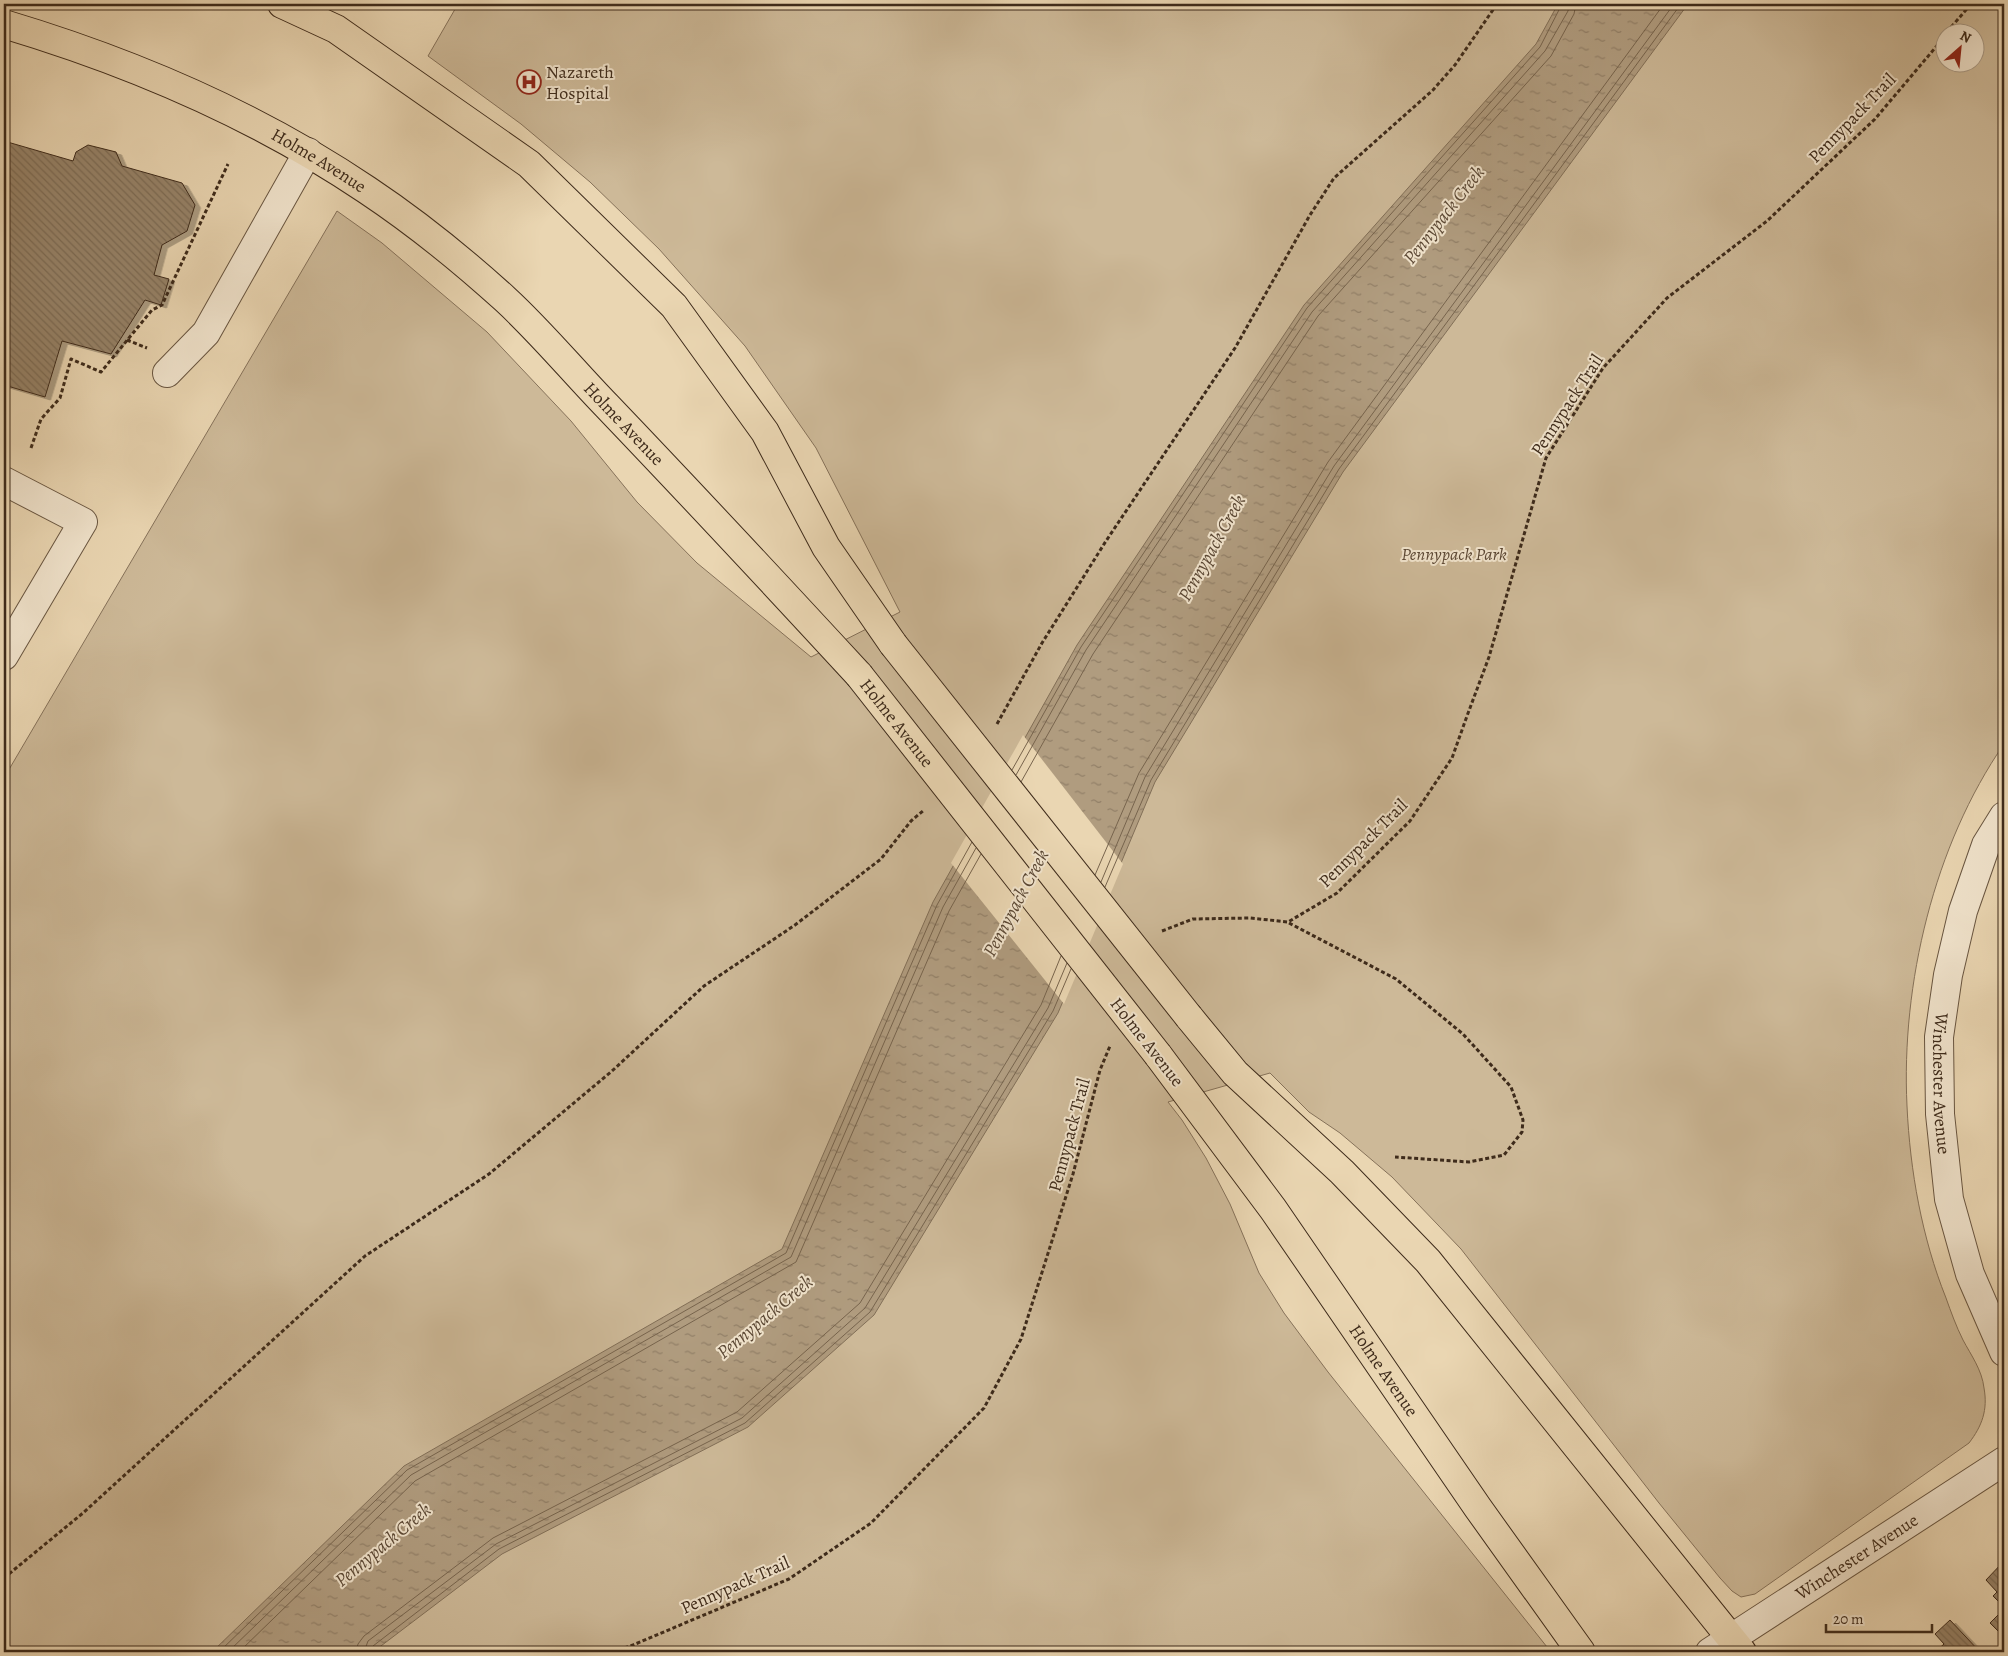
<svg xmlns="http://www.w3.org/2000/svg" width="2008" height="1656" font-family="Alegreya,serif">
	<defs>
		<pattern id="water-ripples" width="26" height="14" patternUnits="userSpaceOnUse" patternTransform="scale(1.25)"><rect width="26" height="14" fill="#b09c7f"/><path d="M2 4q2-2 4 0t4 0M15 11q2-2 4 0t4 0" fill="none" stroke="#917f67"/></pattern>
		<pattern id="building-back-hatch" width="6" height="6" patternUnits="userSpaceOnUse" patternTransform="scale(1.25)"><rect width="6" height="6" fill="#97846a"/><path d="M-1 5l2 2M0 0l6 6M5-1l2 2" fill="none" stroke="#7d6c56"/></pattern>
		<filter id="shadow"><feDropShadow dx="5.5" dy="3" stdDeviation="0" flood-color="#0004"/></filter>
	</defs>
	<rect width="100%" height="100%" fill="#ead6b2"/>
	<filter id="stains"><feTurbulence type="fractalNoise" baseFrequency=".004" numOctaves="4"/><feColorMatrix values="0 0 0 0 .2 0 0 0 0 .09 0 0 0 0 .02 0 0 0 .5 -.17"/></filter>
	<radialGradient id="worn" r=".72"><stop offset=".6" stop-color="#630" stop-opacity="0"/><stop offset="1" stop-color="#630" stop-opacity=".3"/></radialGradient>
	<path fill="#cdb998" stroke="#86725a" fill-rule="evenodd" d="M458,4h1546v740c-70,101 -103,240 -97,362 3,65 15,132 39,192 5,14 10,28 17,42 8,15 19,30 21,48 4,22 -2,38 -15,55l-214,151 -14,3 -9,-6 -12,-13 -61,-75 -198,-254 -69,-72 -52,-44 -31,-21 -39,-39 -102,29 14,18 24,38 24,46 29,69 25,40 44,59 223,280h-1547v-874l333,-567 45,32 105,89 84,89 66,81 60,61 114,94 89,-45 -84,-164 -71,-102 -86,-97 -69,-67 -69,-58 -93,-68zM1946,32h30v30h-30z"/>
	<path fill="url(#water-ripples)" stroke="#826f57" d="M1558,4h130l-345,468 -188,310 -97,231 -184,302 -126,112 -246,127 -129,98h-161l192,-186 378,-217 151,-347 144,-257 227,-340 232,-261z"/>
	<path fill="#ead6b2" d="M1023,735l100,129 -59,140 -113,-141z"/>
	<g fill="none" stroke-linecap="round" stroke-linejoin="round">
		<path stroke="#77644d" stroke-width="1" d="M1012,770l69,-123 226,-339 233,-261 22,-43
			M1016,775l70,-125 226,-338 233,-261 23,-40 1,-7
			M1021,782l72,-128 225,-338 233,-260 23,-42 2,-10
			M1095,875l44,-102 189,-311 336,-458
			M1101,882l44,-105 189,-311 340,-462
			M1105,887l46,-107 188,-311 342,-465
			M219,1652l188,-182 379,-217 151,-348 35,-63
			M228,1652l183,-177 380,-218 152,-350 33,-59
			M239,1652l176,-171 381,-219 153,-351 32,-57
			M356,1652l2,-8 6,-8 129,-98 244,-126 123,-109 181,-298 20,-49
			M364,1652l4,-11 128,-97 246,-126 123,-110 183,-300 19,-45
			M370,1652l3,-6 126,-97 246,-126 125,-111 183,-301 18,-42"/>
	</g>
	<path fill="url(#building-back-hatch)" stroke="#3e2b1b" filter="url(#shadow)" d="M4,141l69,20 3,-9 12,-7 28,7 6,14 60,17 13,22 -8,26 -25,14 -8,30 15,4 -8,26 -16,-5 -34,54 -49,-13 -17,56 -41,-12z
		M2004,1561v46l-11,-11 4,-4 -11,-12z
		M2001,1612l3,3v16l-3,3 -11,-11z
		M1950,1620l30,32h-45l9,-8 -9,-10z"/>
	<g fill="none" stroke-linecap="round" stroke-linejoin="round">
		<g stroke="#695641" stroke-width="30">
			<g id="minor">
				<path d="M167,373l39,-40 102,-181"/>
				<path d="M4,481l79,41 -79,134"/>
				<path id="s1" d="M2004,816l-18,29 -23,66 -15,64 -9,62 1,77 9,85 21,75 34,78"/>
				<path id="s2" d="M1710,1652l294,-191"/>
			</g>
		</g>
		<g stroke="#3e2b1b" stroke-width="30">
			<g id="major">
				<path d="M282,4l54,25 193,135 145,142 91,126 61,115 67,97"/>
				<path id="s3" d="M4,24c127,38 252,91 363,166 48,32 95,70 138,109 36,33 68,72 102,107 85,89 169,179 252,269"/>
				<path d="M1189,1017l46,56 107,99 86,89 314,391"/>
				<path id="s4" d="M1158,1055l115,154 205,299 103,144"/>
			</g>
		</g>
		<path stroke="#3e2b1b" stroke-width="3" stroke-dasharray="4 2.5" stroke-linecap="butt" d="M1947,32l24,-28
			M127,340l20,8
			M31,448l10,-29 19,-21 11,-39 30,13 51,-62 10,-5 66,-141
			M997,724l45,-81 64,-102 129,-193 75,-133 24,-37 99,-88 22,-25 42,-61
			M1289,923l107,56 67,55 48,53 12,33 -1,12 -18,23 -35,7 -74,-5
			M1162,931l31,-12 57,-1 38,4 49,-29 73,-72 42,-63 15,-42 22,-59 57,-199 57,-90 64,-70 100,-77 108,-102 71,-84
			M4,1578l79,-65 282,-257 124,-82 123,-103 92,-85 91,-61 86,-66 30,-38 13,-11
			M612,1652l21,-7 156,-66 82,-56 113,-115 37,-69 52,-165 27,-104 10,-24"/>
		<use href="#minor" stroke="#f1e4cd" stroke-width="28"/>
		<use href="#major" stroke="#ead6b2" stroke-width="28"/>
		<g stroke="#3e2b1b" stroke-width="30" stroke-linecap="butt">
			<g id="major-bridge">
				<path d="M893,644l296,373"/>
				<path id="s5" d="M859,675l299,380"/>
			</g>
		</g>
		<use href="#major-bridge" stroke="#ead6b2" stroke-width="28"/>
	</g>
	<defs>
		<g id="hospital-ring" transform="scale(1.25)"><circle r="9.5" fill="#f1e4cd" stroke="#8f2418" stroke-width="1.5"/><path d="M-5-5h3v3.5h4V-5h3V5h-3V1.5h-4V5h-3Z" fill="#8f2418"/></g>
	</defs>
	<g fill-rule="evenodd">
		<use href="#hospital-ring" x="529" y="82"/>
	</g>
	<g text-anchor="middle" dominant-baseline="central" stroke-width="4" stroke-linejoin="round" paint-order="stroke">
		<g font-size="18" fill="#3e2b1b" stroke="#f1e4cd" text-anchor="start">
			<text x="546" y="72">Nazareth<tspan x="546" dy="21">Hospital</tspan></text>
		</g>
		<g font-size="18" fill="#3e2b1b" stroke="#f1e4cd">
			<text transform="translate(1852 118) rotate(-46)">Pennypack Trail</text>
			<text stroke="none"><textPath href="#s3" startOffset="344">Holme Avenue</textPath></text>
			<text transform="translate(1567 405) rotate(-57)">Pennypack Trail</text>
			<text stroke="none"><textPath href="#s3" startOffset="749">Holme Avenue</textPath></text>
			<text stroke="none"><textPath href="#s5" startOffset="61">Holme Avenue</textPath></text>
			<text transform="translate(1363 843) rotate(-45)">Pennypack Trail</text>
			<text transform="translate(1147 1042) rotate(52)">Holme Avenue</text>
			<text stroke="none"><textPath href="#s1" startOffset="279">Winchester Avenue</textPath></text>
			<text transform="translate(1069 1135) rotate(-75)">Pennypack Trail</text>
			<text stroke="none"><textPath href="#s4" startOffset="388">Holme Avenue</textPath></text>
			<text stroke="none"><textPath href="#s2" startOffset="175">Winchester Avenue</textPath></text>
			<text transform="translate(735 1585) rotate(-24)">Pennypack Trail</text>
		</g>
		<g font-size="18" font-style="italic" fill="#5b4734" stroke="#f1e4cd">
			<text x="1454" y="554">Pennypack Park</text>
		</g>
		<g font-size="19" font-style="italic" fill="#5a4734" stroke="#f1e4cd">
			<text transform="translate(1444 215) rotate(-52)">Pennypack Creek</text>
			<text transform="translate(1212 548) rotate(-61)">Pennypack Creek</text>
			<text transform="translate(1016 903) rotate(-62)">Pennypack Creek</text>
			<text transform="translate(765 1317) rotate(-40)">Pennypack Creek</text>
			<text transform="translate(383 1545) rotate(-40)">Pennypack Creek</text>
		</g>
	</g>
	<rect width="2008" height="1656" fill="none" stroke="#ead6b2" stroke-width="20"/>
	<rect x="5" y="5" width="1998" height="1646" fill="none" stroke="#3e2b1b" stroke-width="2.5"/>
	<rect x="10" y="10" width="1988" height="1636" fill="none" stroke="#3e2b1b"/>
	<g transform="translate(1960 48) rotate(27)"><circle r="24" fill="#f1e4cd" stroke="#a99a86"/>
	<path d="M0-4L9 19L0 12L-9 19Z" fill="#8f2418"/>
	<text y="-8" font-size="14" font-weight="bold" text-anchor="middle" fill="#3e2b1b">N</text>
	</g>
	<path d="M1826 1624v8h106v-8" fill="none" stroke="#3e2b1b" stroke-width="2.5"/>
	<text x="1833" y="1624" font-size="15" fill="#3e2b1b" stroke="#f1e4cd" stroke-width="4" paint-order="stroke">20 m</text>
	<rect width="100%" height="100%" filter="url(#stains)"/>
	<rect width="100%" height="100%" fill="url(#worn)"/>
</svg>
